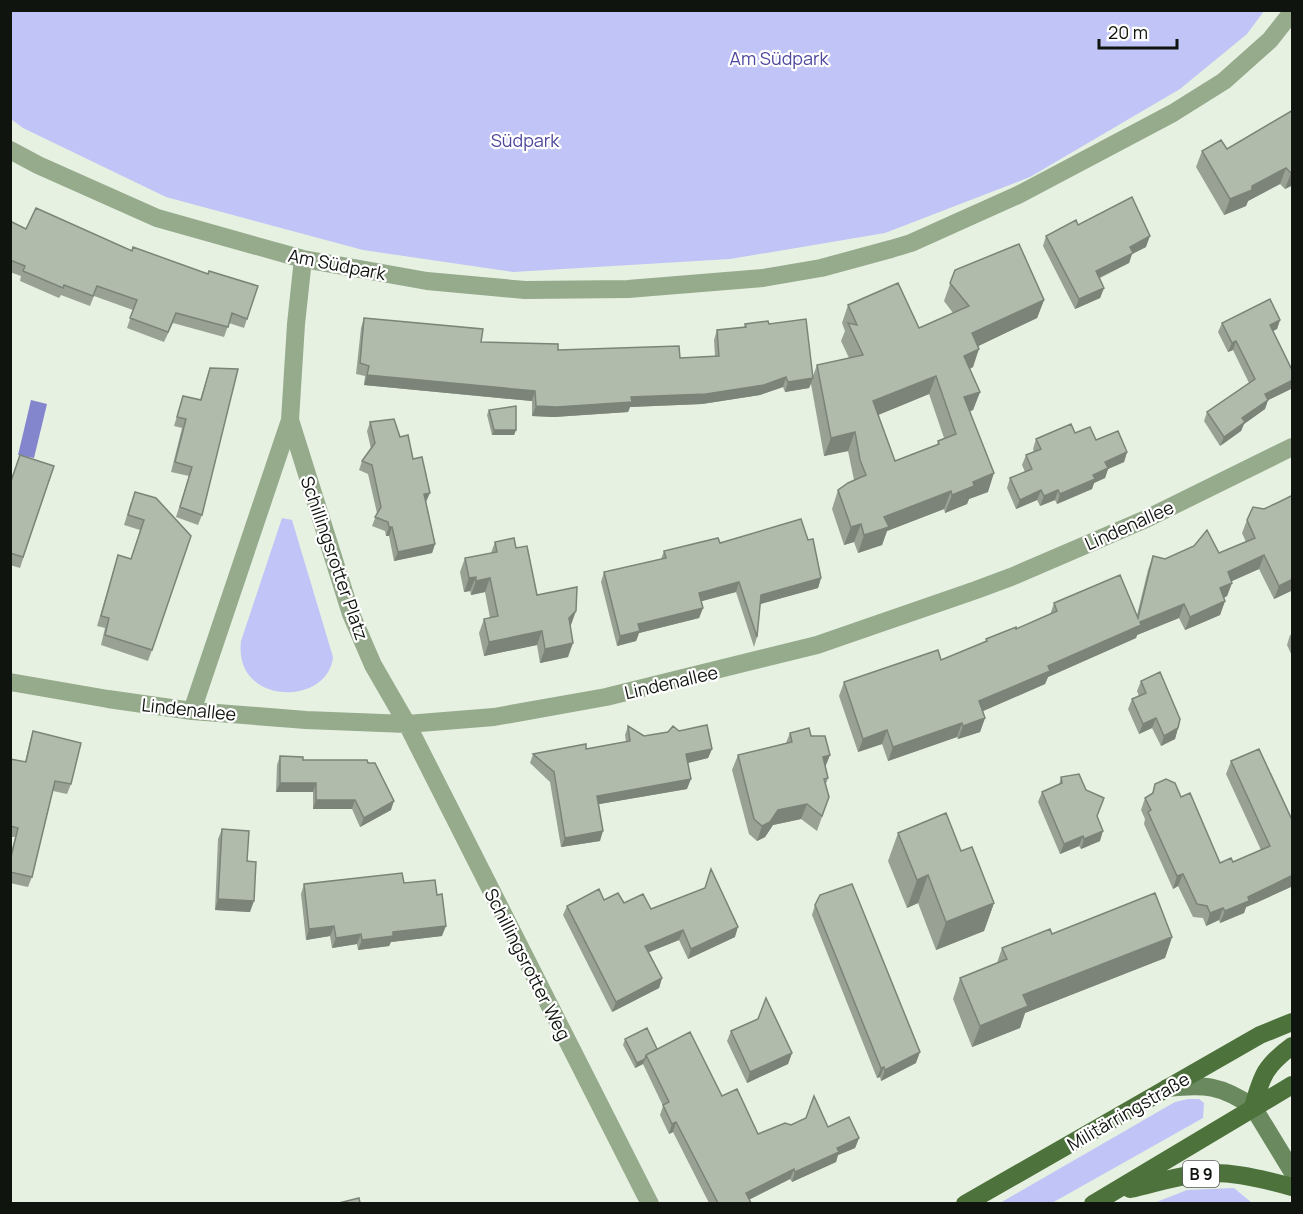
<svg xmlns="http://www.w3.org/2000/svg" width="1303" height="1214" font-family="Manrope,sans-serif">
	<rect width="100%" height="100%" fill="#e6f1e2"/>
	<path fill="#c1c4f6" d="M11,10h1253v1l-17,23 -67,55 -150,88 -145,56 -155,26 -217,13 -150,-22 -197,-53 -143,-69 -12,-9z
		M282,518l10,2 41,137c-5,50 -100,49 -92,-16z
		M1188,1099h11l5,4 -1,15 -151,85h-52l175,-101z
		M1234,1188l18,15h-98l33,-13z"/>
	<path fill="#8486cd" d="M31,400l16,4 -13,54 -16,-3z"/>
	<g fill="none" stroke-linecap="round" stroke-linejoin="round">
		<path stroke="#96aa8c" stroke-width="18" d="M10,150l28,15 119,53 146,41 124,22 98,9 103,-1 135,-11 58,-10 70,-19 20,-6 107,-48 155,-82 51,-32 46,-41 22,-28
			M303,259l-7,65 -6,96 61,194 22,51 34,59 243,480
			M10,682l98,17 84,12 114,9 101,4 87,-7 112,-20 211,-52 159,-55 35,-13 135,-58 146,-72
			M192,711l98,-291"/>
		<path stroke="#6b895e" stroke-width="18" d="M1167,1088c38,-4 54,-3 86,19l39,64"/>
		<path stroke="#4d723b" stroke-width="18" d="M1253,1107c9,-32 12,-41 39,-61
			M1130,1189c19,-4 40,-11 60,-14 34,-6 69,3 102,12
			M965,1204l295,-169 32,-13
			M1093,1204l199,-119"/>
	</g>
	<path fill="#98a194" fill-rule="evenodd" d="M1293,110v75l-8,4 -5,-5 -32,17 -2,5 -22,9 -28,-48 6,-16 25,-2z
		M10,221l16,8 106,22 76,23 50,12 -14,42 -15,-5 -5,14 -51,-14 -9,19 -37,-14 6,-18 -39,-14 -4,10 -29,-11 -2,3 -39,-17 1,-5 -11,-4z
		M1078,225l68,22 -14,7 -3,9 -29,15 4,10 -4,10 -25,11 -32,-63 3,-10z
		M955,270l89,30 -7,18 -59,28 -5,21 -3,2 10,23 -7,18 -3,1 18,81 -19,7 -2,5 -22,9 -1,-4 -57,22 -5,14 -24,8 -4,-11 -10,3 -12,-36 6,-19 16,-10 -6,-29 -24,5 -13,-72 -2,4 -24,4 -2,-5 -23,8 -58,9 -72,3 -2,5 -74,5 -22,-1v-15l-168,-16 1,-9 -9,-2 5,-46 3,-10 117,24 77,8 122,8 35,-2 -1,-16 3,-10 27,-3 1,-3h24l44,52 4,-11 32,-7 -8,-17 4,-10 -3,-8 6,-18 71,23 34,-15 -9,-12zM929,394l15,44 -6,3 -1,4 -42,16 -17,-46z
		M1280,320l-3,9 -4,2 20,41v16l-25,12 -3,9 -21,15 -3,7 -21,15 -16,-25 3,-9 42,-29 -16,-33 -5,2 -10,-20 4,-9z
		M210,368l-8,147 -4,10 -22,-8 13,-41 -18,-4 11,-44 -8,-2 9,-30 17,4z
		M489,410l27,20 -2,5h-22l-5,-20z
		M370,422l30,15 13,22 13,43 9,42 -3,9 -38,8 -5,-25h-3l-1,-5 -13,-5 5,-13 -9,-39 -9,-4 3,-9 9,-12 -4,-18z
		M1075,433l21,7 31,12 -3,10 -16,7 -3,9 -11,5 -2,6 -35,15 -2,-4 -15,6 -3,-6 -21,9 -9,-21 3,-10 15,-6 -3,-7 4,-10 8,-3 -1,-3 3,-10z
		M54,466l-34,102 -10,-3v-83z
		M156,498l-4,152 -4,11 -47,-16 4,-17 -8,-2 21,-71 13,4 9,-29 -16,-5 7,-23z
		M1247,520l46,70 -19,9 -15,-30 -27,12v2l-5,13 -3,2 1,3 -5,14 -35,15 -6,-12 -42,17 -1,3 -88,39 -3,7 -62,27 2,7 -5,14 -22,7 -1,-2 -69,24 -6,-17 -24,8 -19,-56 5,-14 97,-22 44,-18 1,-3 30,-10 34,-14 4,-12 83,12 11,-45 5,-14 12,3 54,-6 27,-11 -4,-9z
		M808,540l13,38 -3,10 -58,16 -3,33 -3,10 -18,-55 -35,9 2,7 -4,10 -60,15 -3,8 -19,5 -16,-64 3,-10 57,-13 3,-8 56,-8z
		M495,542l21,6 21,47 33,31 -2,31 -28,6 -3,-18 -53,11 -5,-23 5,-14 6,-1 -5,-26 -14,3 -1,-4 -6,1 -4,-20 5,-14 26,-5z
		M1293,634v24l-6,-13 3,-10z
		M1141,681l37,47 -3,11 -14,7 -9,-18 -13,6 -11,-25 4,-10 7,-3 -2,-5z
		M628,726l16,10 35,-5 33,18 -4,9 -20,5 -1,26 -88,15 1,37 -39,6 -11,-65 -20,-19 3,-9 53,-5 40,-7 -1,-7z
		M33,731l38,53 -4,10 -14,-3 -21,86 -4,10 -18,-4v-27l5,-19h-5v-78l15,3 5,-21z
		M790,733l21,3 19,19 -5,12 3,11 -2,6 3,13 -12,34 -16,-12 -28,6 -8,12 -8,4 -8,-7 -17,-64 6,-15 48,-12z
		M280,756l23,4 65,3 23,47 -31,17 -8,-18h-39v-17h-37l1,-27z
		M1231,761l62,61v64l-47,21 -2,6 -24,10 -1,-3 -13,6 -3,-8 -10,-1 -15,-31 -5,3 -29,-65 1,-5 -4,-9 4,-12 7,-4 3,-10 26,13 39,66 13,-1 28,-12 -35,-76z
		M1061,777l36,39 3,25 -19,8 -2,-3 -19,8 -22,-52 4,-10 17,-7z
		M222,829l25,32 3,51 -35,-2 3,-71z
		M898,833l63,18 33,52 -10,28 -48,19 -18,-47 -11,5 -19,-47z
		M404,883l38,53 -51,6 -2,4 -31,4 -1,-6 -25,4 -2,-12 -24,4 -5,-46 3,-10z
		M604,900l47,9 84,28 -47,22 -9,-19 -30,12 13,26 -3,10 -47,24 -49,-97 4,-9z
		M815,905l101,158 -35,18 -1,-4 -3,1 -65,-163z
		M1052,934l120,3 -7,21 -140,55 -5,15 -48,19 -19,-48 7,-21 37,-15 5,-15z
		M731,1031l61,22 -4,11 -41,19 -20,-42z
		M625,1039l32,10 65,47 36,38 33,-9 37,2 31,11 -4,10 -17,7 -2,7 -44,20 -2,-3 -41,21 2,3h-42l-36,-71 -4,2 -9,-19 3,-9 -20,-42 -8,4 -12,-23z"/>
	<path fill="#7c8378" d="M1286,168l-6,16 -32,17 -2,5 -22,9 6,-16z
		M1291,173h2v12l-8,4z
		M1150,236l-4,11 -14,7 -3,9 -37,18 4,-10 34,-24z
		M1104,288l-4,10 -25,11 4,-10z
		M1044,300l-7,18 -71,34 6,-19z
		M1280,320l-3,9 -11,5 4,-9z
		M1236,341l-3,9 -5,2 4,-9z
		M979,349l-6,18 -16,7 7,-18z
		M367,375l168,16 -3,10 -168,-16z
		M936,376l-7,18 -63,26 7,-19z
		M786,377l-3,10 -23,8 -58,9 -72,3 -2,5 -74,5 -22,-1 4,-10 95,-9z
		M813,378l-4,10 -24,4 3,-10z
		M1293,380v8l-31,15 3,-9z
		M980,392l-7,18 -15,6 6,-19z
		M1268,400l-3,9 -21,15 -3,7 -21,15 4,-9 18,-19z
		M494,430h22l-2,5h-22z
		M855,432l-7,19 -24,5 7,-18z
		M1127,452l-3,10 -16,7 -3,9 -11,5 -2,6 -35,15 3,-10 33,-19 12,-13z
		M994,473l-6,19 -19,7 -2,5 -22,9 7,-18 21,-13z
		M1041,490l-4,10 -21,9 4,-9z
		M1058,490l-3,10 -15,6 4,-10z
		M951,491l-7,18 -57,22 -5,14 -24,8 6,-18 20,-18z
		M430,493l-4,9 -2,-8z
		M861,524l-7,18 -10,3 7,-18z
		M389,527h3l-3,9h-3z
		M435,544l-3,9 -38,8 4,-9z
		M1264,555l-5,14 -36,16 5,-13z
		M476,577l-6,14 -6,1 5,-14z
		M490,578l-5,14 -14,3 5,-14z
		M821,578l-3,10 -61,17 4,-10z
		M1293,579v11l-19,9 5,-13z
		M739,582l-3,10 -41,11 4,-10z
		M1232,583l-5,13 -12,6 5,-14z
		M1225,601l-5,14 -35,15 5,-13z
		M1184,604l-5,14 -42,17 -1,3 -88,39 -3,7 -71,31 5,-14 69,-35 92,-44z
		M703,608l-4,10 -60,15 -3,8 -19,5 3,-10 18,-12z
		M576,611l-5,14 -7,7 5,-14z
		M542,631l-5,14 -53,11 5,-14z
		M573,643l-5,14 -28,6 5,-14z
		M985,718l-5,14 -22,7 5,-13z
		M1156,718l-4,10 -13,6 4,-10z
		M962,723l-5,14 -69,24 5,-14z
		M1178,728l-3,11 -14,7 3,-10z
		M887,730l-5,14 -24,8 5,-13z
		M712,749l-4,9 -25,6 3,-10z
		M830,755l-6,15 -1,-13z
		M691,779l-4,10 -93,16 3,-9z
		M280,783h36l-3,9h-37z
		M316,800h39l-3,9h-39z
		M394,801l-3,9 -31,17 4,-9z
		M807,804l-6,15 -28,6 -8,12 -8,4 5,-15 16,-16z
		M603,831l-3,10 -39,6 4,-9z
		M1103,831l-3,10 -19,8 3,-10z
		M1083,836l-4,10 -19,8 4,-10z
		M1183,874l-5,12 -5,3 4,-13z
		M928,875l-10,28 -11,5 10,-28z
		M1293,875v11l-37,17 -10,4 -2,6 -24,10 5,-12 23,-14z
		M218,899l36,2 -4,11 -35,-2z
		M994,903l-10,28 -48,19 10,-28z
		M1223,908l-4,12 -13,6 4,-13z
		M334,926l-4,10 -24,4 3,-11z
		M446,926l-4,10 -51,6 -2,4 -31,4 4,-10 31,-8z
		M738,927l-3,10 -47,22 3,-10z
		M683,930l-4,10 -37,15 3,-9z
		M361,934l-4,10 -25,4 4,-10z
		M1172,937l-7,21 -140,55 -5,15 -48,19 8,-21 43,-31z
		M662,978l-3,10 -47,24 4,-10z
		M920,1052l-4,11 -35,18 4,-11z
		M792,1053l-4,11 -41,19 3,-11z
		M645,1059l-2,5 -8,4 2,-5z
		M884,1067l-4,10 -3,1 4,-10z
		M676,1122l-3,10 -4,2 3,-10z
		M859,1138l-4,10 -17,7 -2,7 -44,20 3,-10 42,-24z
		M794,1169l-4,10 -48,24 4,-10z"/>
	<path fill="#b1bbac" stroke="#7c8378" stroke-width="1.5" fill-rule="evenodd" d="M1293,110v63h-2l-5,-5 -34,18v4l-22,9 -28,-48 19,-11 6,9z
		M1132,197l18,39 -20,11 3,6 -37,18 8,17 -25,11 -33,-63 30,-16 2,5z
		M36,208l96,43 1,-4 75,27 1,-3 49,15 -11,33 -15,-6 -4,14 -52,-14 -8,19 -38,-14 7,-18 -40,-14 -4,10 -29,-11 -1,3 -40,-17 2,-5 -15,-6v-39l16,8z
		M1019,244l25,56 -72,33 7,16 -15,7 16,36 -16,5 30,76 -21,9 1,4 -22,9 -1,-4 -67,26 5,10 -25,8 -3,-11 -10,3 -13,-37 10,-7 18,-8 -6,-15 -5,-28 -24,6 -14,-73 46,-10 -15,-32 9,2 -9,-20 50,-22 21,45 50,-22 -19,-23 5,-13zM936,376l20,58 -18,7 1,3 -44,17 -22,-60z
		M1270,299l10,21 -10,5 23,47v8l-28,14 3,6 -26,18 3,4 -21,15 -17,-25 48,-33 -19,-38 -4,2 -10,-20z
		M364,318l119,11 -2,13 77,2v6l121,-4 1,12 39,-2 -2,-26 29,-3 -1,-3 23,-3 1,3 37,-5 7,59 -25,4 -2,-5 -22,8 -58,9 -75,3 1,5 -75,5 -21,-1 -1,-15 -168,-16 2,-9 -9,-3z
		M210,368l28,1 -36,146 -22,-8 12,-40 -17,-5 11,-43 -9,-2 6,-21 18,4z
		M516,406v24h-22l-5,-20z
		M394,419l6,18 8,-2 5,24 9,-2 8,36 -6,1 11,50 -37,8 -6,-25h-3l-1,-5 -13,-5 6,-10 -9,-42 -10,-4 13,-18 -5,-21z
		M1071,424l4,9 15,-6 6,13 22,-9 9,21 -22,10 3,6 -15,7 2,4 -35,15 -2,-4 -14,6 -3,-6 -21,10 -10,-22 22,-9 -6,-14 15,-6 -5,-10z
		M20,455l34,11 -31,91 -13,-4v-69z
		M135,492l21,6 35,38 -39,114 -47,-15 4,-17 -8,-2 17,-61 13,4 13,-39 -16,-5z
		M1293,495v84l-14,7 -15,-31 -36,17 4,11 -12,5 5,13 -35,16 -6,-13 -44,18 1,3 -93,41 2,5 -71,30 6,17 -22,8 -1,-3 -69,24 -6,-17 -24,9 -19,-57 94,-32 3,10 46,-19 -1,-2 30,-12v2l41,-18 -3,-8 66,-28 18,43 15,-62 12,3 29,-13 13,-16 12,23 36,-15 -8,-18 6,-13 11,2 15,-7z
		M801,519l7,21 5,-1 8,39 -60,17 -4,42 -18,-55 -40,11 4,15 -65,16 2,7 -20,5 -16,-64 62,-14 -2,-7 54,-13 2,5z
		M514,538l2,10 11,-2 10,49 40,-8 -1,24 -7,7 4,25 -28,6 -3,-18 -53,11 -5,-23 14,-3 -8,-38 -14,3v-4l-7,1 -4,-20 32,-6 -2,-10z
		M1160,672l20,47 -2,9 -14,8 -8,-18 -13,6 -11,-25 14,-6 -5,-12z
		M707,725l5,24 -26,5 5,25 -94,17 6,35 -38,7 -11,-66 -21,-18 53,-10v5l44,-8 -2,-15 16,10 24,-4 5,-6 6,5z
		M809,728l2,8h14l5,19 -7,2 5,21 -4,1 5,18 -7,19 -15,-12 -29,6 -8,12 -8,4 -8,-7 -16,-64 54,-13 -2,-9z
		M33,731l48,12 -10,41 -16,-3 -23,96 -22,-5v-11l8,-33 -8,-2v-67l16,3z
		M1259,749l34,73v53l-45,22 1,4 -24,10 -2,-3 -13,5 -3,-7 -10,-2 -14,-30 -6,2 -29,-64 3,-2 -6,-12 8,-5 2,-9 11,-5 9,4 6,14 9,-4 30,70 11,-5 2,4 37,-16 -39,-85z
		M280,756l23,1v3h64l1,3h7l19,38 -30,17 -9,-18h-39v-17h-36z
		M1079,774l7,16 18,8 -7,18 6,15 -19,8 -1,-3 -19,8 -22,-52 20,-9 -1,-6z
		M946,813l15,38 11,-4 22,56 -48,19 -18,-47 -11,5 -19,-47z
		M222,829l27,2 -2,30 9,1 -2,39 -36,-2z
		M711,869l27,58 -47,22 -8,-19 -38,16 17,32 -46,24 -49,-96 32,-17 5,11 14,-7 6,10 19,-9 8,15 54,-21z
		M402,873l2,10 31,-3 2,15 5,-1 4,32 -53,6v4l-31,4 -1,-6 -25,4 -2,-12 -25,3 -5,-45z
		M852,884l68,168 -35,18 -1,-3 -3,1 -66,-163 5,-10z
		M1155,893l17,44 -149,58 5,11 -48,20 -20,-48 47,-19 -5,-11 48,-19 2,5z
		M766,998l26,55 -42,19 -19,-41 27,-12z
		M647,1028l10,21 -11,6 -1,4 -8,4 -12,-24z
		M690,1032l32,64 15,-7 21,45 27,-11 6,2 15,-7 8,-22 14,31 21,-10 10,21 -22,10 2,4 -44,20 -1,-3 -48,24 5,10h-33l-42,-81 -4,2 -9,-19 6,-3 -23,-47z
		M359,1198l1,5h-21z"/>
	<g text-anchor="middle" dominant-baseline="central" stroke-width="4.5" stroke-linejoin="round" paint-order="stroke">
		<rect fill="#fff" stroke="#585a57" stroke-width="1.5" x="1183" y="1161" width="36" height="26" rx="4.5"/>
		<g font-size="16" font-weight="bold" fill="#10140f">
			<text x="1201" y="1174">B 9</text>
		</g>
		<g font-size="18" fill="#4d479e" stroke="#fff">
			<text x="779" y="58">Am Südpark</text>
			<text x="525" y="140">Südpark</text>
		</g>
		<g font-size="18" fill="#10140f" stroke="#fff">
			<text transform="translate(337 264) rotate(11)">Am Südpark</text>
			<text transform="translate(1129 525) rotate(-24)">Lindenallee</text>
			<text transform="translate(335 558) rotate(71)">Schillingsrotter Platz</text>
			<text transform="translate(671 682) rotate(-13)">Lindenallee</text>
			<text transform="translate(189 709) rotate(6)">Lindenallee</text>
			<text transform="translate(528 964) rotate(63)">Schillingsrotter Weg</text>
			<text transform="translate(1128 1111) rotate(-30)">Militärringstraße</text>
		</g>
	</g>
	<rect width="1303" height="1214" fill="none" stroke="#10140f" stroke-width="24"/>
	<path d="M1099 39v9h78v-9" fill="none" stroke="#10140f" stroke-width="3"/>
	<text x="1108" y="39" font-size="18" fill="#10140f" stroke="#ffffff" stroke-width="4.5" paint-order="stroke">20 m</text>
</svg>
